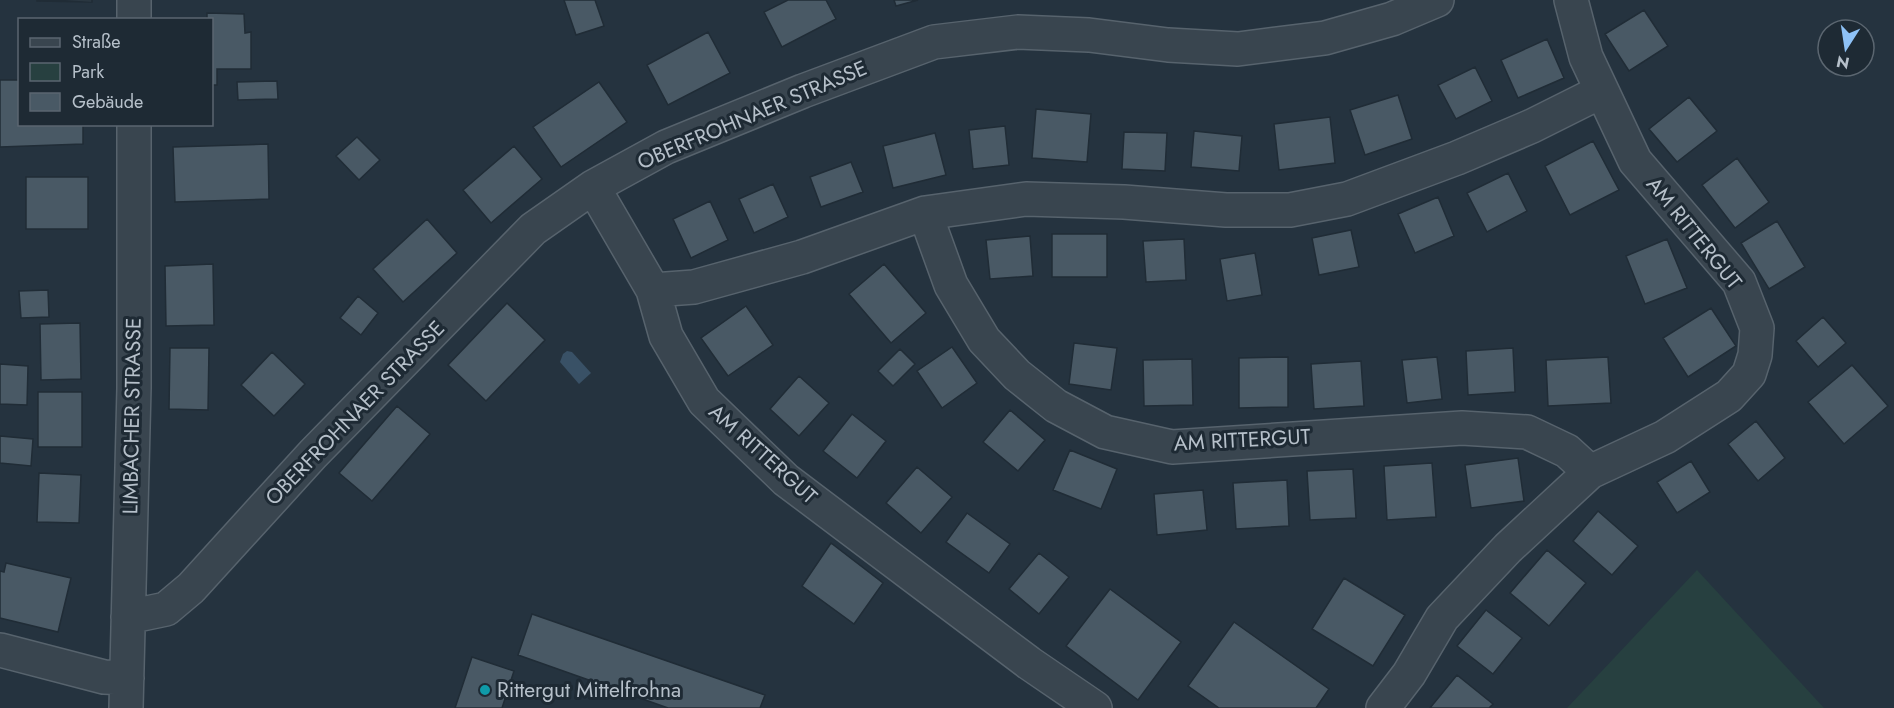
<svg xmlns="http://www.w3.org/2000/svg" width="1894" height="708" font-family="Jost,sans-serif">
	<rect width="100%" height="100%" fill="#25333f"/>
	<path fill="#274040" d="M1697,570l127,138h-257z"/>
	<path fill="#395166" d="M567,351l5,1 19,21 -12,11 -19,-22 3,-8z"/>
	<path fill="#495965" stroke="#202c36" stroke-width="1.5" d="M37,0h55v2l-55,-1z
		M564,0h31l9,26 -28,9z
		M788,0h38l10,19 -54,28 -18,-35z
		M894,0h24l-22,6z
		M1644,10l24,36 -39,25 -24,-37z
		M207,13l37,1 1,19 6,-1v37h-34v16h-5v-65h-5z
		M708,32l22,41 -62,32 -21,-40z
		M1547,39l17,39 -46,20 -17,-38z
		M1475,67l17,34 -36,18 -18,-34z
		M0,80h20v44h63v20l-83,3z
		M277,81l1,18 -40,1 -1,-18z
		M599,82l28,40 -66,45 -28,-40z
		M1398,95l14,44 -47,16 -15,-45z
		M1689,97l28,34 -40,31 -28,-33z
		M1036,109l55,5 -4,48 -55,-4z
		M1330,117l5,46 -56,7 -5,-46z
		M1005,126l4,39 -36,4 -4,-39z
		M1194,131l48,5 -3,35 -48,-4z
		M1124,132l43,1 -2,38 -43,-2z
		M935,133l11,42 -53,13 -10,-42z
		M357,137l23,23 -21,20 -23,-24z
		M1593,141l26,49 -49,25 -25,-49z
		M268,144l1,55 -94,3 -2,-55z
		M514,146l28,33 -51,44 -28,-33z
		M1737,158l32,44 -34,26 -33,-43z
		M851,162l12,30 -42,15 -11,-30z
		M1508,173l19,38 -40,21 -20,-39z
		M26,177h62v52h-62z
		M773,184l15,33 -34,16 -15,-34z
		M1438,197l16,39 -39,17 -17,-39z
		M710,201l18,39 -37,18 -18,-39z
		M427,219l30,34 -54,49 -30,-33z
		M1777,221l28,46 -36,22 -28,-46z
		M1351,230l8,37 -40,8 -7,-37z
		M1052,234h55v43h-55z
		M1030,236l3,40 -43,3 -4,-39z
		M1184,239l2,41 -40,2 -3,-41z
		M1667,239l20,49 -42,16 -19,-48z
		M1255,253l7,42 -35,6 -7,-42z
		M213,264l1,61 -48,1 -1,-60z
		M884,264l42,49 -35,30 -42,-49z
		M48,290l1,27 -28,1 -2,-27z
		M358,296l20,17 -17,22 -21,-17z
		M507,303l38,37 -59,61 -38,-36z
		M746,306l27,39 -45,31 -27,-38z
		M1711,308l25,38 -48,31 -25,-39z
		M1823,317l23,26 -28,24 -22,-26z
		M80,323l1,56 -40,1 -1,-56z
		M1074,343l43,5 -6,42 -42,-6z
		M952,347l25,36 -35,25 -25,-37z
		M170,348h39l-1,62 -39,-1z
		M1513,348l2,44 -47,3 -2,-44z
		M900,349l15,15 -22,22 -15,-15z
		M272,352l33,32 -31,32 -33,-31z
		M1288,357v50l-49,1v-50z
		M1437,357l5,42 -35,4 -5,-43z
		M1608,357l3,46 -63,3 -2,-46z
		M1192,359l1,46 -49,1 -1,-46z
		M1361,361l3,45 -50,3 -3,-45z
		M0,364l28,2 -1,39 -27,-1z
		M1852,365l36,41 -44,38 -36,-42z
		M799,376l30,27 -30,33 -29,-27z
		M38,392h44v55h-44z
		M397,406l33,28 -58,67 -33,-28z
		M1010,410l35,30 -27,31 -35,-29z
		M852,414l34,27 -29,37 -34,-27z
		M1756,421l29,37 -27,23 -30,-37z
		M0,436l33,3 -2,27 -31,-3z
		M1070,450l47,19 -16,40 -48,-19z
		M1518,458l6,43 -53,7 -6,-43z
		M1691,461l19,31 -33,21 -20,-31z
		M1432,463l4,54 -49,3 -3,-54z
		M917,467l35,30 -31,36 -35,-30z
		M1353,469l3,49 -46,2 -3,-49z
		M39,473l42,2 -2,48 -42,-1z
		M1287,480l2,46 -53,3 -3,-46z
		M1203,490l4,40 -50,5 -3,-41z
		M1598,511l40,35 -26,29 -39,-34z
		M967,513l43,31 -21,29 -43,-31z
		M831,543l52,40 -29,41 -52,-38z
		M1547,550l39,33 -37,43 -39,-33z
		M1039,553l30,24 -30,37 -30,-25z
		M6,563l65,15 -13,54 -58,-14v-47l4,1z
		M1344,578l61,37 -32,51 -61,-37z
		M1110,589l71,53 -43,58 -72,-54z
		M1486,610l36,28 -29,36 -36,-28z
		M532,614l233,81 -5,13h-92l-150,-53z
		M1234,622l95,67 -13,19h-97l-31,-22z
		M472,657l42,14 -12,37h-47z
		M1457,675l36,29 -4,4h-59z"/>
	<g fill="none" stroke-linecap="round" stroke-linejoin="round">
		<g stroke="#57636d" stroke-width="36">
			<path id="minor" d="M134,20v-20
				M593,187l60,103 13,46 38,65 82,79 243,183 66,45
				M925,213l26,72 33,55 33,35 39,31 49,26 67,15 290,-19 65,4 40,19 23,21
				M653,290l41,-3 108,-30 123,-44 101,-14 98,3 102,8h64l57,-11 110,-41 75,-32 68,-34
				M128,617l38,-8 25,-21 122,-134 220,-225 60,-42 73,-40 137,-56 131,-49 84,-10 71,3 79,10 70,4 87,-11 67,-19 45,-19
				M0,650l104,27 23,1
				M126,708l8,-320v-264
				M1383,708l26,-34 33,-56 66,-70 82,-76 75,-35 64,-41 20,-22 6,-19 2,-27 -18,-46 -104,-121 -49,-104 -15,-57"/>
		</g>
		<use href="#minor" stroke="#39454f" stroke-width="33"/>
	</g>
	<circle fill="#0f9aa8" stroke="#1e2a34" stroke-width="2" cx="485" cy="690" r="6"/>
	<g text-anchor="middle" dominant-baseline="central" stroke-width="6" stroke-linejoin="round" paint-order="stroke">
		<g font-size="21" fill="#b6c0ca" stroke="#1e2a34">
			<text transform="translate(752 115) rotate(-23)">OBERFROHNAER STRASSE</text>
			<text transform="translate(1694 233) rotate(51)">AM RITTERGUT</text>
			<text transform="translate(355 413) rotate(-46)">OBERFROHNAER STRASSE</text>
			<text transform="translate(132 416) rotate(-89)">LIMBACHER STRASSE</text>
			<text transform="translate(1242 440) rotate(-3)">AM RITTERGUT</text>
			<text transform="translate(763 454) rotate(42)">AM RITTERGUT</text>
		</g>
		<g font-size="21" fill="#b6c0ca" stroke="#1e2a34" text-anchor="start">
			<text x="497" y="690">Rittergut Mittelfrohna</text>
		</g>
	</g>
	<rect x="18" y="18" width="195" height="108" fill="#1e2a34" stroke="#5b6670" stroke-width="1.5"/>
	<rect x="30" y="38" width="30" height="9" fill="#39454f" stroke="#5b6670" stroke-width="1.5"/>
	<text x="72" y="48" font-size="18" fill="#b6c0ca">Straße</text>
	<rect x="30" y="63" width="30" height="18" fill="#274040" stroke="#5b6670" stroke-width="1.5"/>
	<text x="72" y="78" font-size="18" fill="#b6c0ca">Park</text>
	<rect x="30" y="93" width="30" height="18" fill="#495965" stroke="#5b6670" stroke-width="1.5"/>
	<text x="72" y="108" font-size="18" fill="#b6c0ca">Gebäude</text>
	<g transform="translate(1846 48) rotate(192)"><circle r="28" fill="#1e2a34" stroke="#5b6670" stroke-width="1.5"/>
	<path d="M0-4.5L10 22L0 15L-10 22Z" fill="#8ec2f7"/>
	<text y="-9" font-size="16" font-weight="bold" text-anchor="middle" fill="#b6c0ca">N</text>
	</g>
</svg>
